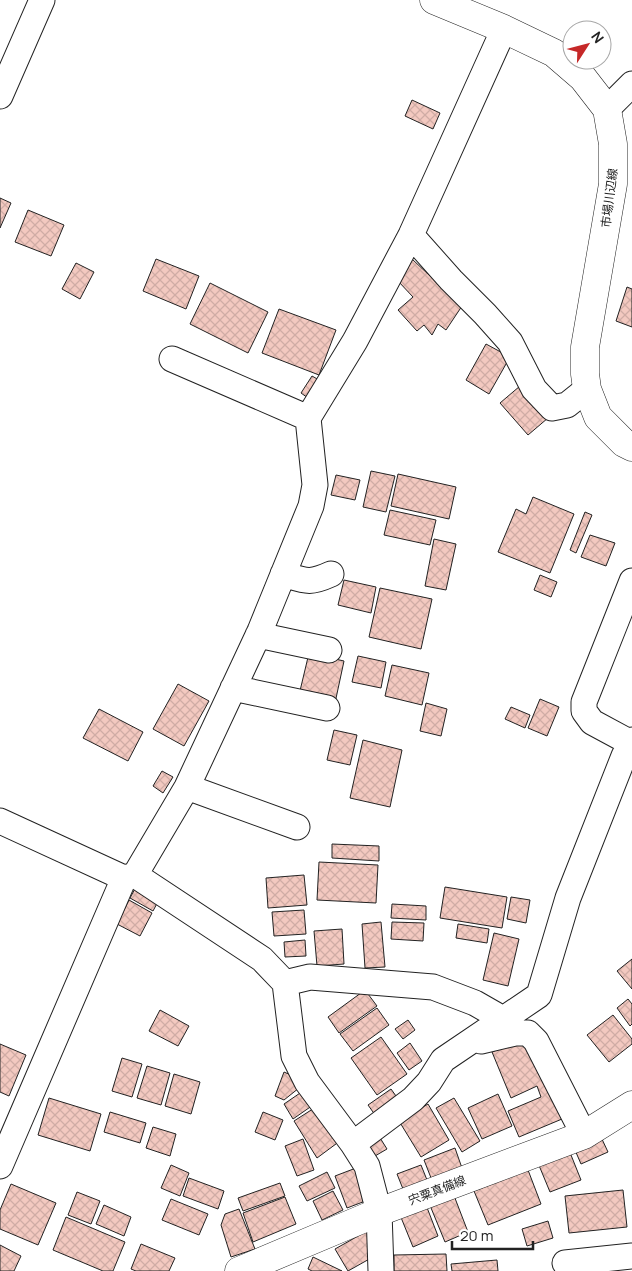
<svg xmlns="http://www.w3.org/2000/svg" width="632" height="1271" font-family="Manrope,'Noto Sans JP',sans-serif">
	<defs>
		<pattern id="building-cross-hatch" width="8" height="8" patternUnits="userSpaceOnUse" patternTransform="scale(1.25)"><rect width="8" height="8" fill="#f3c9c0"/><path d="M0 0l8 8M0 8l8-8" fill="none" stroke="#d0aca5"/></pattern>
	</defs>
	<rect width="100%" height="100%" fill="#fff"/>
	<path fill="url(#building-cross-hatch)" stroke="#222" d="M412,100l28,13 -7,16 -28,-13z
		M0,198l11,5 -11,25z
		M28,210l36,15 -13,31 -36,-14z
		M156,259l43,17 -13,33 -43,-18z
		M412,259l50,47 -16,24 -8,-6 -6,11 -8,-10 -7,6 -19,-21 15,-13 -15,-16z
		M76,263l18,9 -14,27 -18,-10z
		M210,283l58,29 -20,41 -58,-29z
		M627,287l5,2v38l-16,-6z
		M279,309l57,21 -17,45 -57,-22z
		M486,344l24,13 -21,37 -23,-14z
		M312,376l7,4 -11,18 -7,-5z
		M520,386l28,32 -20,17 -28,-32z
		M371,471l24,5 -9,36 -23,-5z
		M398,474l58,13 -7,32 -58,-13z
		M336,475l24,5 -5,20 -24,-5z
		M533,497l41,17 -24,59 -52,-21 18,-43 10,5z
		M390,510l46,10 -6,25 -46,-10z
		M585,512l7,3 -16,38 -6,-3z
		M590,535l25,8 -9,23 -25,-9z
		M434,539l22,5 -10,46 -21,-4z
		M540,575l17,7 -6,15 -17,-7z
		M344,580l32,7 -5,26 -33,-8z
		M380,588l52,11 -11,50 -52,-12z
		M309,653l35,8 -9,42 -36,-8z
		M358,656l28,6 -5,26 -29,-6z
		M392,665l37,8 -7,32 -37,-9z
		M178,684l31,17 -25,45 -31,-17z
		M540,699l19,8 -12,29 -19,-8z
		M426,703l21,6 -6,27 -21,-5z
		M511,707l19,8 -5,13 -20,-9z
		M99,709l44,23 -15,29 -45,-23z
		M334,730l23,5 -7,30 -23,-5z
		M363,740l39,10 -12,57 -40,-9z
		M162,771l11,6 -10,16 -10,-7z
		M332,844l47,2v15l-47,-3z
		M319,862l59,3 -2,38 -59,-3z
		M304,875l3,30 -39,3 -2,-30z
		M138,883l23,13 -8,15 -23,-13z
		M445,887l62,10 -5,31 -62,-10z
		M511,897l19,3 -4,23 -19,-4z
		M129,900l23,13 -12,23 -23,-12z
		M392,904l34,2v14l-35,-2z
		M304,910l2,24 -32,2 -2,-24z
		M381,922l4,45 -20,1 -3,-44z
		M392,922l32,1 -1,18 -32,-2z
		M458,924l31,5 -2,14 -31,-5z
		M342,929l2,35 -27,2 -3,-35z
		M494,933l25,6 -11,47 -25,-6z
		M305,940l1,16 -21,1 -1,-15z
		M632,959v30l-15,-18z
		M365,990l12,16 -38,27 -11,-16z
		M628,999l4,5v20l-2,2 -13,-18z
		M377,1008l12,17 -36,26 -13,-17z
		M160,1010l29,16 -11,20 -29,-15z
		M613,1015l19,24v5l-23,18 -22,-27z
		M408,1020l7,10 -12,9 -8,-10z
		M381,1037l26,37 -30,21 -26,-37z
		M528,1037l34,82 -43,18 -11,-26 33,-14 -4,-11 -26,12 -19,-46z
		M410,1043l12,18 -13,9 -12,-17z
		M0,1044l26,11 -17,41 -9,-4z
		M122,1058l20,6 -10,33 -20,-6z
		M147,1066l23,7 -9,32 -24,-7z
		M284,1072l16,7 4,5 -20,16 -9,-4z
		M174,1074l26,8 -9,32 -26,-8z
		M306,1089l10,14 -23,16 -9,-15z
		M391,1089l10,14 -23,16 -10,-14z
		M498,1094l14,32 -30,13 -14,-31z
		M49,1098l52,16 -11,37 -52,-16z
		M454,1098l26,43 -18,11 -26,-44z
		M428,1104l21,36 -28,17 -22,-36z
		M319,1105l25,33 -27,20 -23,-37z
		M110,1112l36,11 -6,20 -36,-11z
		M263,1112l20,8 -8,20 -20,-8z
		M153,1127l23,7 -6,22 -24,-8z
		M377,1133l10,16 -12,7 -10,-15z
		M601,1137l7,15 -27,12 -6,-14z
		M303,1139l11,31 -17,6 -12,-30z
		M455,1148l8,23 -30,12 -9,-23z
		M569,1150l12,30 -31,12 -12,-29z
		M171,1165l18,8 -9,23 -19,-8z
		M421,1165l8,20 -24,9 -8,-20z
		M356,1168l12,32 -21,8 -12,-32z
		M528,1170l13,34 -53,21 -14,-34z
		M327,1172l8,16 -28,13 -8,-15z
		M189,1178l35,13 -6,18 -35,-13z
		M280,1183l5,13 -42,15 -5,-13z
		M11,1184l45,19 -18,42 -38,-16v-19z
		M623,1190l4,37 -58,6 -4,-37z
		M333,1191l10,19 -21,10 -9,-19z
		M77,1192l23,9 -9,23 -23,-9z
		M453,1193l15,39 -23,10 -16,-39z
		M285,1197l11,27 -43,18 -10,-29z
		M171,1199l37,15 -9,21 -37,-15z
		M104,1205l27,12 -7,19 -28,-12z
		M426,1205l12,31 -25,11 -13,-32z
		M239,1209l16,40 -24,8 -10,-32 4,-11z
		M66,1217l59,25 -12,29h-10l-50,-21z
		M548,1221l5,17 -26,8 -5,-17z
		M367,1231l13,22 -32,18 -13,-22z
		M141,1244l34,14 -6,13h-33l-5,-2z
		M0,1245l21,11 -7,15h-14z
		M446,1254l1,17h-53v-16z
		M313,1257l29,14h-30l-4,-2z
		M497,1260l1,11h-46l-1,-7z"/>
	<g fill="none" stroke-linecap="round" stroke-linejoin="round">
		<g stroke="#222" stroke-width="27">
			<path id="minor" d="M0,96l42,-96
				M607,109l25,-25
				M411,235l40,45 34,34 25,28 24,47 18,19 15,-3 20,-16
				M172,359l136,59
				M283,574c23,7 26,10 48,0
				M258,635l71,15
				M233,688l94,20
				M631,743l-39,-21 -8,-11v-9l48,-121
				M187,787l110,40
				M0,821l124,57 11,-3 52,-88 73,-156 51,-125 4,-21 -7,-67 47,-77 56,-106 93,-206
				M135,875l127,84 23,24 9,73 13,26 46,62 14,22 12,46 2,59
				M285,983l25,-6 123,10 42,16 28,16
				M481,1041l34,-8h13l8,8 48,94
				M353,1144l60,-45 16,-17 14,-22 96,-65 29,-97 56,-142 8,-16
				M0,1166l124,-288
				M565,1263l67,-7"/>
		</g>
		<g stroke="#222" stroke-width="29">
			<path id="secondary" d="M434,0l70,29 50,24 29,25 24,31 6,35v40l-28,163v27l2,15 11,28 26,26 8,4
				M239,1271l140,-59 205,-77 48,-30"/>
		</g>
		<use href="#minor" stroke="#fff" stroke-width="25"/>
		<use href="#secondary" stroke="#fff" stroke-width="28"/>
	</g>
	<g text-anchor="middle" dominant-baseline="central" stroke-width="4" stroke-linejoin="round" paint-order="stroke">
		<g font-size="12" fill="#222" stroke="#fff">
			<text transform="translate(609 198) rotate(-83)">市場川辺線</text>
			<text transform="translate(437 1190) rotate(-21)">宍粟真備線</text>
		</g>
	</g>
	<g transform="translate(587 45) rotate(54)"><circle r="24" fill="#ffffff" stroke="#a7a7a7"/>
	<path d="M0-4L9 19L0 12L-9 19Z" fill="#c62828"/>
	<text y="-8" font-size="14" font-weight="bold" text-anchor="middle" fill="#222222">N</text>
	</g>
	<path d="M452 1241v8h81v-8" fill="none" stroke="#222222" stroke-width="2.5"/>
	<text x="460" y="1241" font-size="15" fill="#222222" stroke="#ffffff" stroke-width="4" paint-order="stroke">20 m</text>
</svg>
